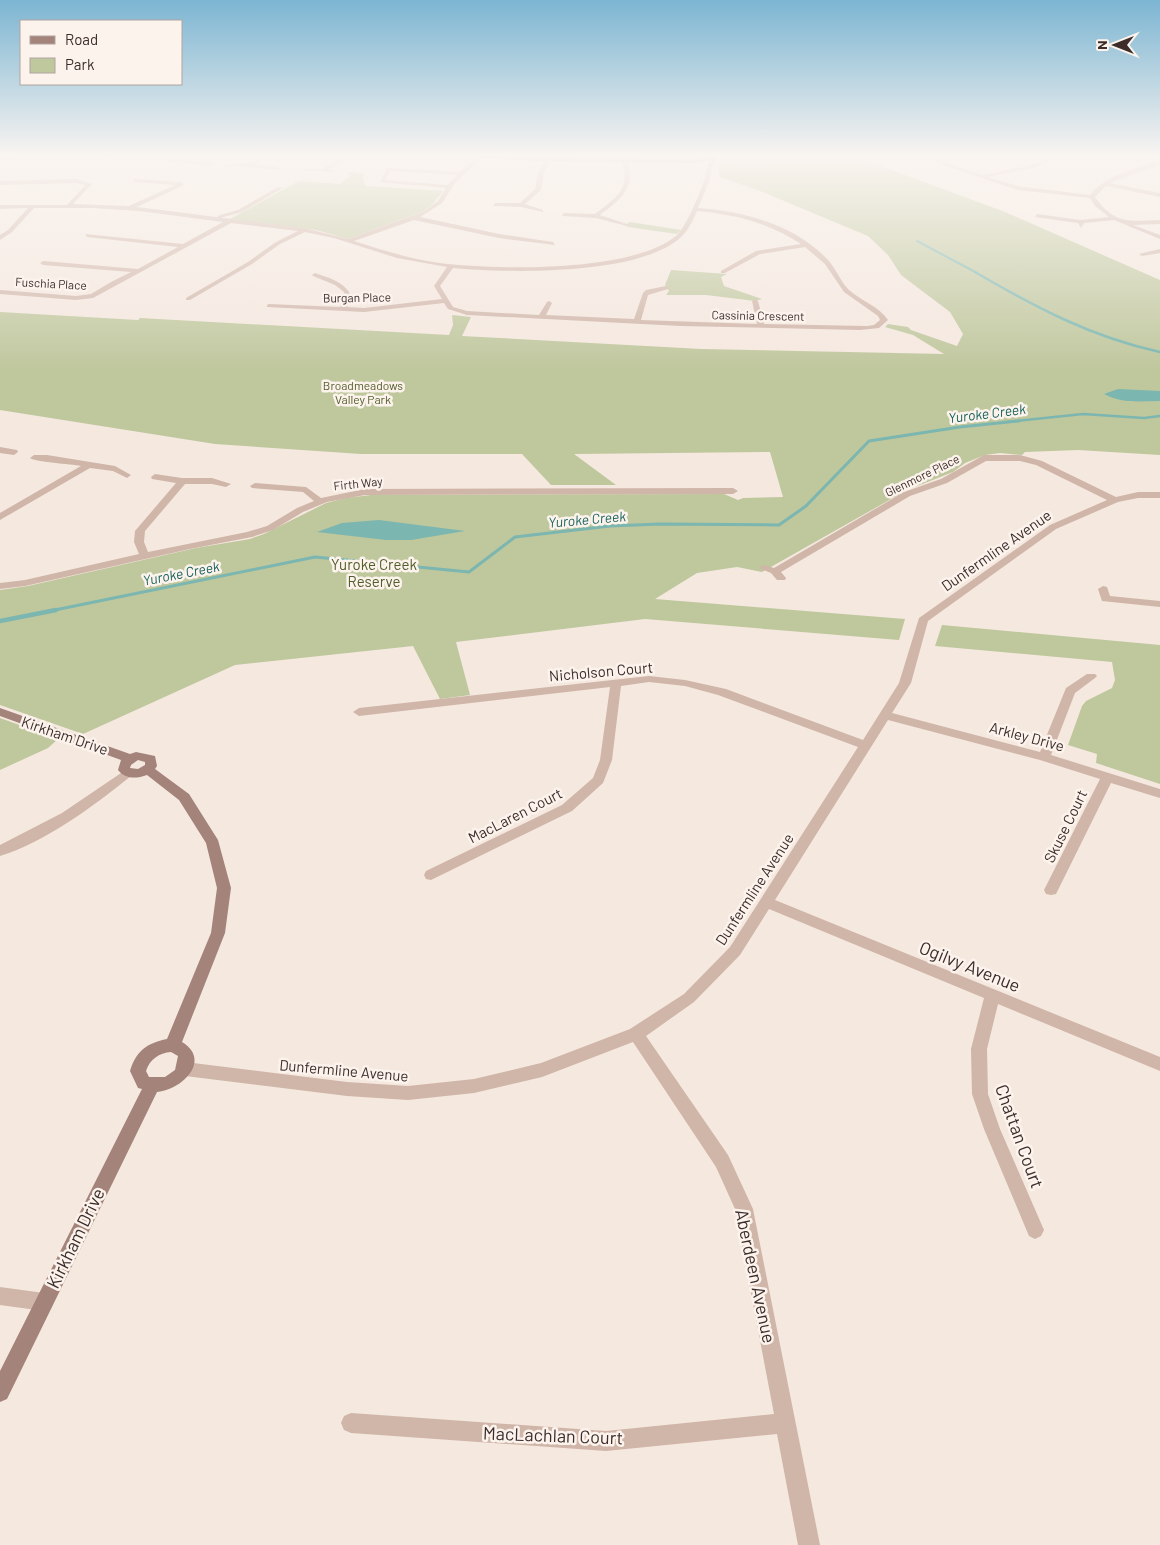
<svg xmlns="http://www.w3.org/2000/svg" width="1160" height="1545" font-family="Barlow,sans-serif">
	<rect width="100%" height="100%" fill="#f5e8df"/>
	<path fill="#bfc79d" d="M720,156h134l151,56 155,68v175l-82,-5 -53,2 -3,3 -22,-2 -15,2 -20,8 -12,9 -46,18 -145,82 -25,-5 -40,6 -42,26 250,20 -6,21 -254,-21 -189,23 14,53 -30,4 -27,-53 -178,19 -152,69 -83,-29v-115l28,-4 168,-38 54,-9 14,-5 62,-31 20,-5 25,-3 353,-1 14,6 5,-2 40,-1 -13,-45 -196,2 42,31h-65l-29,-31h-161l-146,-10 -215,-34v-98l138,8 2,-2 309,17 4,-10 -1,-10 19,2 -9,19 239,13 243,5 -31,-19 -28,-8 3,-3 20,3 3,3 46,16 6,-12 -13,-22 -49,-37 -13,-20 -20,-19 -108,-45 -40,-14 -2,-10 3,-1 -1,-4 2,-3z
		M351,172l14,2 -2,3 2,9 78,5 -11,14 -8,6 -76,28 -32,-9 -86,-11 69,-38 41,3 11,-9 -5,-1z
		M630,222l51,8 -4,4 -49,-7 -3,-2z
		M671,270l56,4 -6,3 3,9 38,13 -7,2 -49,-6h-40l3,-4 -4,-6z
		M942,625l218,20v139l-64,-21 1,-9 -29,-9 14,-39 4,-5 26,-13 3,-8 -3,-18 -177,-16z
		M0,718l58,21 -10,9 -48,22z"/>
	<path fill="#7bb6b0" d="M1118,389l42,2v10c-20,0 -38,3 -56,-7z
		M379,520l86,11 -54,9h-25l-69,-8 25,-9z"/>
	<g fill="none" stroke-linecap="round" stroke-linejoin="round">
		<path stroke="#7bb6b0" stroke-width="2" d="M917,241l60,32"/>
		<path stroke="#7bb6b0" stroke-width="2.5" d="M975,272c60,35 116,65 185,80
			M1007,422l76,-8 61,4 16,-2"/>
		<path stroke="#7bb6b0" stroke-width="3" d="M50,611l265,-54 154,15 46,-35 95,-11 50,-2 119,1 27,-19 63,-65 91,-14 59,-6"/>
		<path stroke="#7bb6b0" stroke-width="4.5" d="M0,621l56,-11"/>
		<path fill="#d0b5a9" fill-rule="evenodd" d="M0,156h60l3,2 -63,2z
			M90,156h41l12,3 -3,2 -20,-4 -32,2z
			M263,156h7l-15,8 23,3 2,3 -59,-5 28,-2z
			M344,156h7l-22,13 6,1v2l-38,-2 25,-1z
			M478,156l5,1 -28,26 -13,20 -22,14 79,17 54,8 2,3 -56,-7 -85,-18 -60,21c28,9 56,18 85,22 55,7 195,10 238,-28 10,-10 22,-40 27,-54 3,-9 1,-18 9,-24l3,2 -4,6 -3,17 -11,26c45,3 97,17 129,51 9,9 13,22 22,31 12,11 30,16 39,30l-9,8 -19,2 -180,-4 -213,-11 -19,-6 -4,-6 -80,9 -97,-5v-2l2,-1 71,3 6,-8 -2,-7 -9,-7 -22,-9 -1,-1 3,-2c15,5 33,10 37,26l-5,8 17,1 78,-9 -8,-13 13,-19 -50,-9 -63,-20 -29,-6 -25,12 -28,20 -62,36h-4v-2l62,-36 28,-20 22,-11 -67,-8 -138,75 -17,2 -76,-6v-4l76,6 15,-2 20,-12 20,-10 -88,-7 -3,-2 3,-2 95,8 40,-22 -91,-10 -2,-3 98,10 40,-22 -84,-11 -47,-3h-58l-22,24 -12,8v-5l8,-5 20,-22 -28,1v-4h67l18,-20 -8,-2 -77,2v-4l77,-2 15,5 -19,20 56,2 46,-21 -40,-3 -2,-3 49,3 2,3 -47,22 167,21 44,11 77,-28 13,-10 8,-13 -66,-6 7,-14 73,4zM391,171l66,4 -9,10 -63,-5zM697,211c36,3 73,12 104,33l-45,7 -35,20v2h4l35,-19 45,-7 20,17 19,28 34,24 2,4 -6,5 -7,1 -103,-2 -6,-23 -3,-2 -3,2 5,23 -116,-4 7,-25 20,-6 1,-1 -3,-2 -20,4 -3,3 -9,26 -88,-4 6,-12 -3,-2 -2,1 -8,13 -72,-4 -14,-4 -13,-21 13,-18c55,5 186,8 228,-31 7,-6 12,-17 16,-26z
			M918,156h8l56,19 47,-9 26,-10h8l-31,12 -44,9 30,9 72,9c15,-20 47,-27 70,-34v4l-50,18 50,10v4l-54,-11 -11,11c20,28 34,24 65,23v4l-27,1 27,10v4l-46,-19 -30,3 -3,5 -3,-5 -43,-6 2,-3 44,6 28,-3 -14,-11 -5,-8 -73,-8z
			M162,158l51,4 3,2 -3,2 -53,-5z
			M625,159l3,2c8,28 -8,39 -28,54l27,9v2l-31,-8 -34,-2 2,-3 31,1c20,-15 36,-25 27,-53z
			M545,160l5,1 -6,12 -3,17 -16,14 18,6v2l-22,-5 -28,-1 2,-3h25l15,-14 3,-16z
			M278,187l5,1 -41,24 -22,6 -3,-2 21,-6z
			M1160,249v4l-18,3 -3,-2z
			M0,447l17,3 1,2 -4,3 -14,-2z
			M47,455l68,11 16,9 -4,3 -14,-7 -23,-3 -90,52v-7l81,-47c-10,-2 -46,-4 -51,-8l4,-3z
			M984,455h36l22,6 74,36 22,-5h22v6h-22l-20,4 -62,27 -128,92 -17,62 -19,30 148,39 26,-64 21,-14h8l2,2 -2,2 -20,15 -24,62 109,34v9l-49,-15 -53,107 -2,4 -5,1 -5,-1 -2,-4 56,-111 -60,-19 -152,-40 -113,180 385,157v14l-162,-67 -11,45 1,45 12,35 44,101 -3,6 -6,3 -6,-3 -45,-107 -12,-35 -1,-45 13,-51 -215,-89 -29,46 -46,47 -48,34 82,119 25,54 67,336h-22l-21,-111 -171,17 -255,-18 -7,-3 -3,-7 3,-7 7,-3 255,18 168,-17 -39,-205 -19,-42 -83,-125 -91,35 -68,16 -66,7 -61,-4 -162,-20 -6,-2 -2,-5 2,-5 6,-2 162,20 61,4 66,-7 67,-16 89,-34 54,-35 46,-47 128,-200 -140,-52 -33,-9 -36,-4 -28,4 -9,74 -9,23 -31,28 -141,69 -5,-1 -2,-4 2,-4 136,-66 31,-27 7,-18 10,-73 -251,29 -6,-4 6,-4 290,-32 36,4 41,9 137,51 36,-57 20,-65 131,-93 57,-25 -71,-35 -16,-4h-34l-39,22 -37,13 -129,76 5,6 -1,2h-8l-6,-7 -12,-5 5,-3 10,3 130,-76 37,-13z
			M155,474l27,4h30l19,6 -5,3 -14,-3h-27l-40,47 -1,11 4,10 99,-20 20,-6 30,-18 17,-7 -11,-9 -51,-4 -2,-2 5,-3 51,4 15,11 44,-9 368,-1 5,3 -5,3 -368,1 -38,7 -24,10 -30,18 -21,7 -62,12 -165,37 -25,3v-6l25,-3 114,-26 -5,-12 1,-11 41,-48 -24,-4 -1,-2z
			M1103,586l4,1 3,9 50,5v6l-58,-6 -4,-12z
			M127,769l6,4 -2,3c-36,29 -87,67 -131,80v-11l62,-32z
			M0,1287l44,6 7,2 2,7 -2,7 -7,2 -44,-6z"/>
		<path fill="#a4837a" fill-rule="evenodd" d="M455,156l238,4 24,-4 -2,4 -22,3 -161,-2z
			M0,708l130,46 6,-2 19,4 2,10 -2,3 34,25 29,46 13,48 -6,45 -43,109c30,18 0,48 -25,50l-150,307 -7,3v-31l142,-282 -4,-1 -8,-17c6,-20 17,-28 37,-32l44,-106 6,-45 -11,-45 -27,-43 -32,-25c-11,4 -22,4 -29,-5l3,-10 -121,-44zM138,760l7,2v3l-7,4 -8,-1 1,-3zM171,1052l7,4 -3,14 -10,7h-16l-3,-6c4,-12 13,-18 25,-19z"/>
	</g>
	<linearGradient id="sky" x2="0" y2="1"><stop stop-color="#7cb5d2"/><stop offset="0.42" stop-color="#faf5f1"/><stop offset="1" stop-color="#faf5f1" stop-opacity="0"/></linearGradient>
	<rect width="1160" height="372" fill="url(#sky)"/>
	<g text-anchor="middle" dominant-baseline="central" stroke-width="5" stroke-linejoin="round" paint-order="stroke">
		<g font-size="12" fill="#3c2d2a" stroke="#fcf3ed">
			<text transform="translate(51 283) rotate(3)">Fuschia Place</text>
			<text transform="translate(357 297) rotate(-1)">Burgan Place</text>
			<text transform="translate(758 315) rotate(1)">Cassinia Crescent</text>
			<text transform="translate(922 475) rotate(-26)">Glenmore Place</text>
			<text transform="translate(358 483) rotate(-6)">Firth Way</text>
		</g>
		<g font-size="12" fill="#525d2a" stroke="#fcf3ed">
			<text x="363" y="385">Broadmeadows<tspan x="363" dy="14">Valley Park</tspan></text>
		</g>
		<g font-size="14" font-style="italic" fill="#1a635d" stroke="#fcf3ed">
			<text transform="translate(987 413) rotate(-7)">Yuroke Creek</text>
			<text transform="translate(587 519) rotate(-5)">Yuroke Creek</text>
			<text transform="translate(181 573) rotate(-11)">Yuroke Creek</text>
		</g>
		<g font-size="15" fill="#3c2d2a" stroke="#fcf3ed">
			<text transform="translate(996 550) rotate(-35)">Dunfermline Avenue</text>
			<text transform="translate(601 671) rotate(-5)">Nicholson Court</text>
			<text transform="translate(65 735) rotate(19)">Kirkham Drive</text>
			<text transform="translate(1027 736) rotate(15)">Arkley Drive</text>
			<text transform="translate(515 815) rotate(-27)">MacLaren Court</text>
			<text transform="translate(1065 826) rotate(-64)">Skuse Court</text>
			<text transform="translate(754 889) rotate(-57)">Dunfermline Avenue</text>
			<text transform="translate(344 1070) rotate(5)">Dunfermline Avenue</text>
		</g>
		<g font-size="15" fill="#525d2a" stroke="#fcf3ed">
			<text x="374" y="564">Yuroke Creek<tspan x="374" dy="17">Reserve</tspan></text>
		</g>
		<g font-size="18" fill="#3c2d2a" stroke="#fcf3ed">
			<text transform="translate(970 966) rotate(22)">Ogilvy Avenue</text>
			<text transform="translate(1020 1136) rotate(70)">Chattan Court</text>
			<text transform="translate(75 1238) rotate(-64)">Kirkham Drive</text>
			<text transform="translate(756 1276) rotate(78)">Aberdeen Avenue</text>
			<text transform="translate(553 1435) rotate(2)">MacLachlan Court</text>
		</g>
	</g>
	<rect x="20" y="20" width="162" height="65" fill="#fcf3ed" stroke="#afa49f"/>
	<rect x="30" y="36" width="25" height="8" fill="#a4837a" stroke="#afa49f"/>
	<text x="65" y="45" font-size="15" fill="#3c2d2a">Road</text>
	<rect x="30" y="58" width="25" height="15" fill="#bfc79d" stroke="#afa49f"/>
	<text x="65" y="70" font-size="15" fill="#3c2d2a">Park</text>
	<g transform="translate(1115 45) rotate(270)" stroke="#fcf3ed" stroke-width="4" paint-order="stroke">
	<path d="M0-4L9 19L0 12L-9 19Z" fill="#3c2d2a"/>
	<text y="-8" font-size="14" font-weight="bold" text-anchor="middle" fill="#3c2d2a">N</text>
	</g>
</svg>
